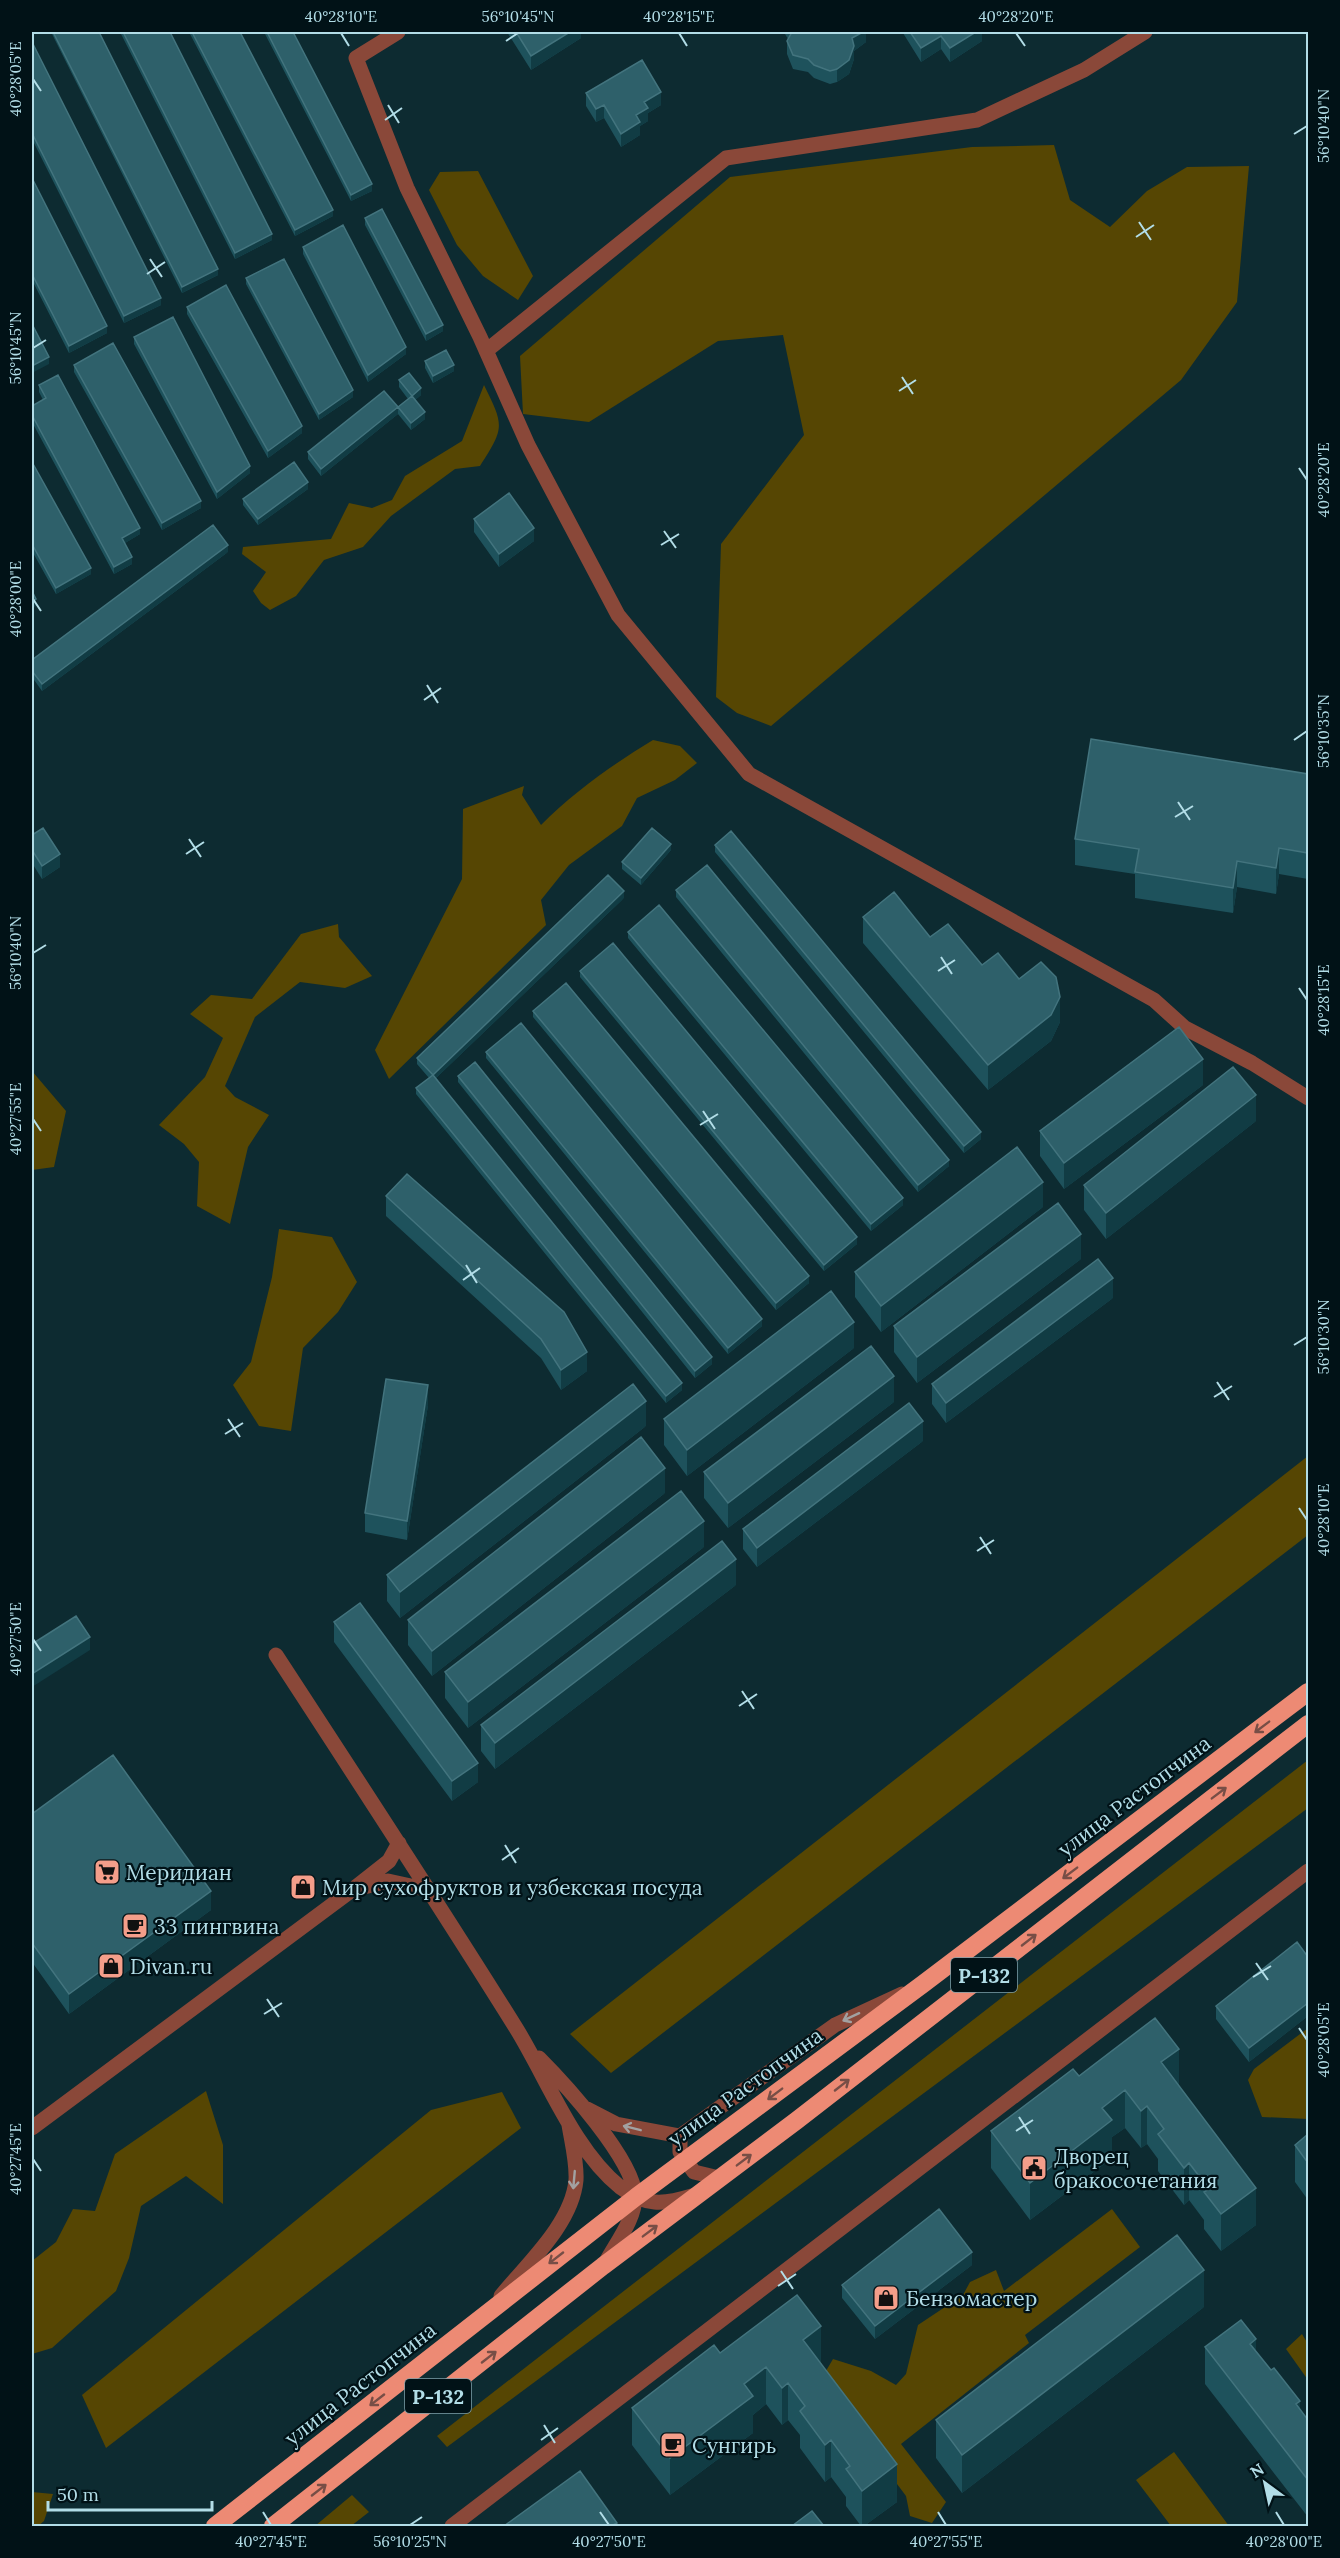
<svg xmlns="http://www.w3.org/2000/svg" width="1340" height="2558" font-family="Lora,serif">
	<rect width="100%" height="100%" fill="#0d2b31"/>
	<path fill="#564603" d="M1054,145l16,55 40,27 37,-36 40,-24 62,-1 -12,136 -56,78 -410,346 -34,-13 -21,-16 5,-153 83,-109 -21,-100 -65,6 -129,81 -66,-8 -3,-58 210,-179 242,-30z
		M478,171l55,105 -15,24 -35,-24 -26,-31 -28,-55 11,-18z
		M484,385c20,41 21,42 -4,81l-25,3 -64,47 -28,31 -39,13 -28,36 -26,14 -9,-7 -8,-12 13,-19 -24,-18 1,-7 88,-8 18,-36 23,5 20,-8 13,-24 57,-35z
		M653,740l27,6 17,17 -22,17 -38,18 -15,28 -53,39 -28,35 5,25 -157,154 -14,-29 87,-171 1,-70 61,-23 -2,9 19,30c34,-34 71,-60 112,-85z
		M338,924l1,13 33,39 -27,12 -45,-6 -45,35 -30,69 10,11 34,18 -21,32 -18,77 -33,-18 2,-44 -15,-18 -25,-19 46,-48 18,-39 -33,-24 21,-19 41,4 49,-65z
		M32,1071l34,40 -12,56 -22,3z
		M279,1229l53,8 25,45 -19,30 -35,36 -12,83 -32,-5 -26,-41 18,-23 21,-85z
		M1308,1456v79l-697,538 -41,-39z
		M1308,1760v48l-861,639 -10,-11z
		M1308,2028v91l-46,-2 -14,-37 6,-11z
		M206,2091l17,54v59l-37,-28 -45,30 -12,52 -13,33 -64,57 -20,6v-93l24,-19 17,-33 22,2 20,-57z
		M502,2092l19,36 -415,320 -24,-53 349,-285z
		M1112,2209l28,38 -115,88 4,8 -128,101 45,58 -14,21 -22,-7 -4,-20 -86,-115 13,-22 38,12 25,14 10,-11 12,-49 45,-30 7,-13 26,-12 8,21z
		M1302,2334l6,10v36l-22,-31z
		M1174,2452l55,74h-58l-35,-46z
		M32,2492l21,2 -9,27 -6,5h-6z
		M352,2495l17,17 -18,14h-36z"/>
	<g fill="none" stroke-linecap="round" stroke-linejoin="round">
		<path stroke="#8a4839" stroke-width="15" d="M398,32l-42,26 51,130 73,149 48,108 90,170 131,159 405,226 31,28 67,35 56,35
			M486,351l240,-193 251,-38 107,-50 61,-38
			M276,1655c81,124 162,248 240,373 31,50 58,122 104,159 25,19 43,18 72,9
			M356,1887l33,-26 10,-18
			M539,2058c26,26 94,101 96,137 1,23 -19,48 -29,67
			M587,2109l29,15 64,12 155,-111 67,-31
			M32,2128l320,-238 36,-9 41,9
			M680,2136v16l14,20 25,6
			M501,2296c26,-32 71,-72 75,-116 1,-17 -4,-37 -7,-55
			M452,2526l856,-655"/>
		<path stroke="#ed8a74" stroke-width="18" d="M215,2526l421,-329 287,-213 385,-292
			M273,2526l330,-260 193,-145 512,-397"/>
	</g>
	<path fill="#1e525c" d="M51,32h48l119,243 -36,18z
		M120,32h50l102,208 -37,19z
		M189,32h51l93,184 -38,20z
		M264,32h29l79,159 -21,10z
		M507,32h74v6l-50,32z
		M785,32h81v10l-12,9v8l-5,15 -12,8 -7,2 -16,-6 -6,-6 -15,-3 -6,-15v-13l1,-2 -3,-5z
		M903,32h79v9l-32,21 -9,-13 -20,13 -18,-29z
		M32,42l129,263 -37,18 -92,-184z
		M586,93l75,12 -13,8v8l-8,5v9l-19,12 -17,-29 -8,4 -10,-16z
		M32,178l75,155 -38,20 -37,-73z
		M365,218l78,113 -17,10 -61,-116z
		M303,247l103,107 -38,28 -65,-128z
		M246,278l107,119 -34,23 -73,-136z
		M187,307l115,126 -34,25 -81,-144z
		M134,337l116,136 -33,26 -83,-155z
		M425,361l29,10 -21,12 -8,-15z
		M74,365l127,143 -39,22 -88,-158z
		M399,380l22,15 -6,5 10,19 -14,11 -13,-16 -77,62 -13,-17v-7l90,-45 10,-8 -9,-12z
		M39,385l101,149 -15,9 7,21 -18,10 -82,-152v-16l11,-6 -4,-8z
		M32,462l59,112 -35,20 -24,-43z
		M308,489l-50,36 -15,-20v-6z
		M474,519l60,22 -35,26 -25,-35z
		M228,552l-186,139 -10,-14v-17z
		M1308,774v105l-29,-5 -3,20 -39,-7 -4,26 -98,-15v-24l-60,-9v-26z
		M32,835l28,32 -18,12 -10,-16z
		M715,845l266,294 -17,14 -249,-301z
		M671,850l-30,35 -19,-16v-7z
		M676,890l273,276 -31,26 -242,-295z
		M624,898l-188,180 246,312 -16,13 -250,-309v-6l13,-10 -12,-14v-6z
		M863,917l67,20 52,28 37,14 41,43 -9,19 -63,49 -125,-147z
		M628,932l275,273 -32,26 -243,-293z
		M580,971l277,273 -33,27 -244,-294z
		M533,1011l276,272 -33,27 -243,-293z
		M486,1052l276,274 -34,28 -242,-296z
		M458,1076l254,288 -17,14 -237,-296z
		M1203,1085l-139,104 -24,-33v-25z
		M1256,1121l-150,118 -22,-29v-25z
		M386,1196l201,175 -26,19 -20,-32 -155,-142z
		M1043,1207l-162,125 -26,-35v-25z
		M1081,1259l-164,124 -23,-31v-26z
		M1113,1298l-167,125 -14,-19v-20z
		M854,1348l-167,128 -23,-31v-26z
		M894,1402l-166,126 -24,-30v-26z
		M428,1405l-21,135 -42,-8v-19z
		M646,1426l-246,192 -13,-17v-26z
		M923,1441l-166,126 -14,-18v-20z
		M665,1493l-233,183 -24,-31v-25z
		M704,1547l-236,181 -23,-30v-26z
		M736,1585l-241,184 -14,-18v-26z
		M334,1622l144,160 -26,19 -118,-159z
		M32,1814l179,96 -142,104 -37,-52z
		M1308,1957v59l-59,46 -33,-43v-13z
		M1079,2076l100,10 77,139 -35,26 -17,-22v-9l-15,-20 -5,5 -26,-34v-12l-11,-15 -6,4 -16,-20 -13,9v21l-82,62 -39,-52v-37z
		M1308,2134v66l-13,-18v-37z
		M972,2265l-97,74 -33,-41v-13z
		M1204,2307l-242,186 -26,-35v-38z
		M1205,2347l51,4 52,69v97l-103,-133z
		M720,2353l101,10 76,139 -33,24h-3l-15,-20v-9l-15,-20 -6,5 -25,-34v-13l-12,-15 -6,5 -16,-21 -13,11v18l-83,62 -38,-50v-37z"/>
	<path fill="#113c44" d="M570,32h11v6l-50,32v-14z
		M863,32h3v10l-12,9v8l-5,15 -12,8v-13l15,-31z
		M976,32h6v9l-32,21v-14z
		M941,36v13l-20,13v-14z
		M661,92v13l-13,8v8l-8,5v9l-19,12v-13l15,-19 8,-13z
		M604,105v13l-8,4v-13z
		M372,184v7l-21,10v-6z
		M333,210v6l-38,20v-6z
		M272,234v6l-37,19v-6z
		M218,269v6l-36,18v-6z
		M161,298v7l-37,18v-7z
		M443,325v6l-17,10v-7z
		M107,326v7l-38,20v-7z
		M406,347v7l-38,28v-7z
		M49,357v7l-17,9v-7z
		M454,365v6l-21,12v-7z
		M421,388v7l-9,8v-7z
		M353,390v7l-34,23v-6z
		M398,407v7l-77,62v-7z
		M425,412v7l-14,11v-7z
		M302,426v7l-34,25v-7z
		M250,466v7l-33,26v-7z
		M308,482v7l-50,36v-6z
		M201,501v7l-39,22v-7z
		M140,528v6l-18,11v-7z
		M534,528v13l-35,26v-13z
		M228,545v7l-186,139v-7z
		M132,557v7l-18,10v-7z
		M91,568v6l-35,20v-6z
		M36,599v7l-4,2v-6z
		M671,844v6l-30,35v-7z
		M1279,848v26l-3,20v-26z
		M60,854v13l-18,12v-13z
		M1237,861v26l-4,26v-25z
		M624,891v7l-191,183v-6z
		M1060,997v25l-9,19 -63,49v-25z
		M1203,1059v26l-139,104v-26z
		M1256,1095v26l-150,118v-26z
		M981,1132v7l-17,14v-7z
		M949,1160v6l-31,26v-7z
		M1043,1182v25l-162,125v-26z
		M903,1198v7l-32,26v-7z
		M1081,1234v25l-164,124v-26z
		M857,1237v7l-33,27v-6z
		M809,1276v7l-33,27v-7z
		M1113,1278v20l-167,125v-20z
		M762,1319v7l-34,28v-6z
		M854,1322v26l-167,128v-26z
		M587,1352v19l-26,19v-20z
		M712,1357v7l-17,14v-7z
		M894,1376v26l-166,126v-25z
		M682,1383v7l-16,13v-7z
		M428,1385v20l-21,135v-19z
		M646,1401v25l-246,192v-26z
		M923,1421v20l-166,126v-19z
		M665,1468v25l-233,183v-25z
		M704,1521v26l-236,181v-26z
		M736,1559v26l-241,184v-26z
		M90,1637v13l-58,37v-13z
		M478,1763v19l-26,19v-20z
		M211,1891v19l-142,104v-20z
		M1308,2003v13l-59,46v-14z
		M1179,2049v37l-18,-24z
		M1125,2090v38l-13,9v21l-82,62v-37l72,-75z
		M1147,2106v38l-6,4v-37z
		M1189,2163v37l-5,5v-37z
		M1256,2188v37l-35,26v-37z
		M972,2252v13l-97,74v-13z
		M1204,2270v37l-242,186v-38z
		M821,2326v37l-18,-23z
		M1256,2339v37l-6,-32z
		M766,2367v37l-13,11v18l-83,62v-37l74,-74z
		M788,2383v37l-6,5v-37z
		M1300,2401v37l-4,-34z
		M831,2440v37l-6,5v-37z
		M897,2464v38l-33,24h-2v-35z"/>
	<path fill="#2e606a" stroke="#43747e" stroke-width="1.5" d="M53,32h46l119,237 -36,18z
		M123,32h47l102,202 -37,19z
		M192,32h48l93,178 -38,20z
		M267,32h26l79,152 -21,11z
		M516,32h54l-39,24z
		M792,32h71l-11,6 2,8 -5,14 -12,9 -7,2 -16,-6 -6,-6 -15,-4 -6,-14z
		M910,32h66l-26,16 -9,-12 -20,12z
		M32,42l129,256 -37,18 -92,-183z
		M642,60l19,32 -17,10 4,6 -12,7 4,7 -19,12 -17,-29 -8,4 -10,-16z
		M32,178l75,148 -38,20 -37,-72z
		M382,209l61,116 -17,9 -61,-116z
		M343,225l63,122 -38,28 -65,-128z
		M284,259l69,131 -34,24 -73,-136z
		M226,285l76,141 -34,25 -81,-144z
		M173,317l77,149 -33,26 -83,-155z
		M32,324l17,33 -17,9z
		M113,343l88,158 -39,22 -88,-158z
		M446,350l8,15 -21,11 -8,-15z
		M409,373l12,15 -9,8 -13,-16z
		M58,375l82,153 -18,10 10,19 -18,10 -82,-152v-9l14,-8 -7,-13z
		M384,391l14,16 -77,62 -13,-17z
		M412,396l13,16 -14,11 -13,-16z
		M32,462l59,106 -35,20 -24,-44z
		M294,462l14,20 -50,37 -15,-20z
		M509,493l25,35 -35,26 -25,-35z
		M213,525l15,20 -186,139 -10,-13v-11z
		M32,591l4,8 -4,3z
		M1091,739l217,35v79l-29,-5 -3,20 -39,-7 -4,27 -98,-16 4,-23 -64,-10z
		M43,828l17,26 -18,12 -10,-16v-15z
		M652,828l19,16 -30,34 -19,-16z
		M731,831l250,301 -17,14 -249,-301z
		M707,865l242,295 -31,25 -242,-295z
		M608,875l16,16 -191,184 -16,-17z
		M894,892l36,45 18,-13 34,41 16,-12 21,26 22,-17 15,15 4,20 -9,18 -63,50 -125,-148z
		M659,905l244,293 -32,26 -243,-292z
		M613,943l244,294 -33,28 -244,-294z
		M566,983l243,293 -33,27 -243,-292z
		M521,1023l241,296 -34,29 -242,-296z
		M1179,1027l24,32 -139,104 -24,-32z
		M475,1062l237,295 -17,14 -237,-295z
		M1233,1067l23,28 -150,118 -22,-28z
		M433,1075l249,308 -16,13 -250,-308z
		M1017,1147l26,35 -162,124 -26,-34z
		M407,1174l157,138 23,40 -26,18 -20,-31 -155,-143z
		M1058,1203l23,31 -164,123 -23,-31z
		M1098,1259l15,19 -167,125 -14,-19z
		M831,1291l23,31 -167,128 -23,-31z
		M871,1346l23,30 -166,127 -24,-31z
		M386,1379l42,6 -21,136 -42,-8z
		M633,1384l13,17 -246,191 -13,-17z
		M909,1403l14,18 -166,127 -14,-19z
		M641,1437l24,31 -233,183 -24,-31z
		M681,1491l23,30 -236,181 -23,-30z
		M722,1541l14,18 -241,184 -14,-18z
		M360,1603l118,160 -26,18 -118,-159z
		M76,1616l14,21 -58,37v-30z
		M113,1755l98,136 -142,103 -37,-51v-129z
		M1297,1942l11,15v46l-59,45 -33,-42z
		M1155,2018l24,31 -18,13 95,126 -35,26 -17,-22 5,-3 -20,-26 -5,5 -26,-34 6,-5 -17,-23 -6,5 -16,-21 -23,18 10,12 -82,63 -39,-52 82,-62 6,7z
		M1308,2134v29l-13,-18z
		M939,2209l33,43 -97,74 -33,-41z
		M1177,2235l27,35 -242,185 -26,-35z
		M797,2295l24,31 -18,14 94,124 -35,27 -16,-22 4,-3 -19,-26 -6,5 -25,-34 5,-5 -17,-23 -6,5 -16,-21 -22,17 9,12 -83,62 -38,-50 82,-63 6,8z
		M1241,2320l15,19 -6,5 21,26 3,-2 26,33 -4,3 12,16v60l-103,-133z
		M580,2471l37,52 -6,3h-107z
		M812,2511l12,15h-32z"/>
	<defs><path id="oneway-shaft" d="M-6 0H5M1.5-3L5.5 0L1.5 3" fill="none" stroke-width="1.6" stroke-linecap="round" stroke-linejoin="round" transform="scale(1.5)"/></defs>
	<g stroke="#774e46">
		<use href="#oneway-shaft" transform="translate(1262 1727) rotate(143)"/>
		<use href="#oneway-shaft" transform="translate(1219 1793) rotate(-37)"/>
		<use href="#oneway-shaft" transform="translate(1070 1873) rotate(143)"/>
		<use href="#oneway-shaft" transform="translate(1029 1940) rotate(-38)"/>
		<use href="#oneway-shaft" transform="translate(842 2085) rotate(-38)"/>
		<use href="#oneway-shaft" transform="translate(775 2094) rotate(143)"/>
		<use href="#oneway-shaft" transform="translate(744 2160) rotate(-37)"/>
		<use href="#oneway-shaft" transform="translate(650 2231) rotate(-37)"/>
		<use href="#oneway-shaft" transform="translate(556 2258) rotate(142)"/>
		<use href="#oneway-shaft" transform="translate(489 2357) rotate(-38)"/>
		<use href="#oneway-shaft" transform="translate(377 2400) rotate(142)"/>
		<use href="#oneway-shaft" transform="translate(319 2490) rotate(-38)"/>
	</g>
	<g stroke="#a2a1a1">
		<use href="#oneway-shaft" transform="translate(851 2017) rotate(155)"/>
		<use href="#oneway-shaft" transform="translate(632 2128) rotate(-166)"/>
		<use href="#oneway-shaft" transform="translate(574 2180) rotate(95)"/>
	</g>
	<path fill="none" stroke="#b2dde7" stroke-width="2" d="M341,33l8,13M679,33l8,13M1016,33l9,13M506,41l12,-8M33,79l8,12M388,105l11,18M385,120l17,-12M1294,134l13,-8M1139,222l12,18M1136,237l18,-12M150,259l12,18M147,274l18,-12M33,348l13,-8M902,377l11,17M899,391l17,-11M1299,468l8,12M664,531l12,17M661,545l18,-11M33,599l8,12M427,685l11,18M424,700l17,-12M1294,740l13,-9M1178,802l12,18M1175,817l18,-11M189,839l12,18M186,854l18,-12M33,953l13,-8M941,957l11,17M938,971l17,-11M1299,988l8,12M703,1111l12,18M33,1119l8,12M700,1125l18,-11M466,1265l11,18M463,1280l17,-12M1294,1345l13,-8M1217,1382l12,18M1214,1397l18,-11M228,1419l12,18M225,1434l18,-11M1299,1508l8,12M980,1537l11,17M977,1551l17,-11M33,1639l8,12M742,1691l12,18M739,1706l18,-12M505,1845l11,18M502,1860l17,-12M1256,1963l12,17M1253,1977l18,-11M267,1999l12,18M264,2014l18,-11M1299,2028l8,12M1019,2117l11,17M1016,2131l17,-11M33,2159l8,12M781,2271l12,18M778,2286l18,-12M544,2425l11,18M541,2440l17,-12M263,2512l8,13M600,2512l9,13M938,2512l8,13M1276,2512l8,13M410,2525l12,-8"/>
	<defs>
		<g id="supermarket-square" transform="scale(1.35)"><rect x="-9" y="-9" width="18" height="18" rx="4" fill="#f49e8a" stroke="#011217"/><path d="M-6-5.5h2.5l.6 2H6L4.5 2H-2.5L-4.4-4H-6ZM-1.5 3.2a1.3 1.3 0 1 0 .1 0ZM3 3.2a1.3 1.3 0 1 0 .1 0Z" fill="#111"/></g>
		<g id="shop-square" transform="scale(1.35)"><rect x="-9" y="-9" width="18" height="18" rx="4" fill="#f49e8a" stroke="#011217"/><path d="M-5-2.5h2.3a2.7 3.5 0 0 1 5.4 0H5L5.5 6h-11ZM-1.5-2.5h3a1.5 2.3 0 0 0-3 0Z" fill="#111"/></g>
		<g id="cafe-square" transform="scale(1.35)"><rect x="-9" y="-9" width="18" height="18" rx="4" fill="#f49e8a" stroke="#011217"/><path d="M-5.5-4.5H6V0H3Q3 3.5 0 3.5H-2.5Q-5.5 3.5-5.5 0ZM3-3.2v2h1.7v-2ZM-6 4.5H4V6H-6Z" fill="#111"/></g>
		<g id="civic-square" transform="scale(1.35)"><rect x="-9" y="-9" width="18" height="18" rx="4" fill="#f49e8a" stroke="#011217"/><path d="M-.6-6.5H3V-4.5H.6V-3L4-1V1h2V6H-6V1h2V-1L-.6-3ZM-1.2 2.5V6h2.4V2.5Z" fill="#111"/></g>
	</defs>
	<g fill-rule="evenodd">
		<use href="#supermarket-square" x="107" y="1872"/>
		<use href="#shop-square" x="303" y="1887"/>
		<use href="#cafe-square" x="135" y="1926"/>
		<use href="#shop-square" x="111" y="1966"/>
		<use href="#civic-square" x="1034" y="2168"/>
		<use href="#shop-square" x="886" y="2298"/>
		<use href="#cafe-square" x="673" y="2445"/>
	</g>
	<g text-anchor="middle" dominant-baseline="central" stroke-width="4.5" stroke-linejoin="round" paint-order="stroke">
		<g fill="#011217" stroke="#7da0a9" stroke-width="1.5">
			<rect x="951" y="1958" width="66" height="34" rx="4.5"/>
			<rect x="405" y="2379" width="66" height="34" rx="4.5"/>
		</g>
		<g font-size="20" font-weight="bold" fill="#b2dde7">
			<text x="984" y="1975">Р-132</text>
			<text x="438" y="2396">Р-132</text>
		</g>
		<g font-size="21" fill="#b2dde7" stroke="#011217">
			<text transform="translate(1134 1796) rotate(-37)">улица Растопчина</text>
			<text transform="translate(745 2087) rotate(-36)">улица Растопчина</text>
			<text transform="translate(360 2384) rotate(-38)">улица Растопчина</text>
		</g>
		<g font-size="21" fill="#b2dde7" stroke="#011217" text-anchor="start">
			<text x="126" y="1872">Меридиан</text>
			<text x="322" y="1887">Мир сухофруктов и узбекская посуда</text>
			<text x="154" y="1926">33 пингвина</text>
			<text x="130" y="1966">Divan.ru</text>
			<text x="1054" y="2156">Дворец<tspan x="1054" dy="24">бракосочетания</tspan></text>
			<text x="906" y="2298">Бензомастер</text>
			<text x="692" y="2445">Сунгирь</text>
		</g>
	</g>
	<rect width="1340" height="2558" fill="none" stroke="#011217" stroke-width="66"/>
	<g transform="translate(1265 2483) rotate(327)" stroke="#011217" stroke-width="4.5" paint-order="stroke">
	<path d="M0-4.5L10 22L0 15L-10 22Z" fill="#b2dde7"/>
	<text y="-9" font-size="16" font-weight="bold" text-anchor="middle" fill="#b2dde7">N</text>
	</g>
	<path d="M48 2501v9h164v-9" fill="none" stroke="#b2dde7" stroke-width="3"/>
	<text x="57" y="2501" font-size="18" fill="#b2dde7" stroke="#011217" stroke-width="4.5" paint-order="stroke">50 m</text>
	<rect x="33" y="33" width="1274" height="2492" fill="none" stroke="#b2dde7" stroke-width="2"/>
	<g font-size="15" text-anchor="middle" fill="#b2dde7">
		<text x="341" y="22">40°28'10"E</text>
		<text x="518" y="22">56°10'45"N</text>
		<text x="679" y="22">40°28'15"E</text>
		<text x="1016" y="22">40°28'20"E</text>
		<text transform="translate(16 79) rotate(-90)" y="5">40°28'05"E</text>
		<text transform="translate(1324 126) rotate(-90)" y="5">56°10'40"N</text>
		<text transform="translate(16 348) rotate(-90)" y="5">56°10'45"N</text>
		<text transform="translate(1324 480) rotate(-90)" y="5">40°28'20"E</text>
		<text transform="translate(16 599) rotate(-90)" y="5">40°28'00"E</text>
		<text transform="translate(1324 731) rotate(-90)" y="5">56°10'35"N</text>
		<text transform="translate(16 953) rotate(-90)" y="5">56°10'40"N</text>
		<text transform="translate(1324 1000) rotate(-90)" y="5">40°28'15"E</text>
		<text transform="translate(16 1119) rotate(-90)" y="5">40°27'55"E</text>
		<text transform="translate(1324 1337) rotate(-90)" y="5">56°10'30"N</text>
		<text transform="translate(1324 1520) rotate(-90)" y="5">40°28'10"E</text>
		<text transform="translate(16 1639) rotate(-90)" y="5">40°27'50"E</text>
		<text transform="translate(1324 2040) rotate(-90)" y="5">40°28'05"E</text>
		<text transform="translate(16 2159) rotate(-90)" y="5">40°27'45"E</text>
		<text x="271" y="2547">40°27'45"E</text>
		<text x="410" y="2547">56°10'25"N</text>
		<text x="609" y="2547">40°27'50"E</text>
		<text x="946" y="2547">40°27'55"E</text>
		<text x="1284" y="2547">40°28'00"E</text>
	</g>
</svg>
